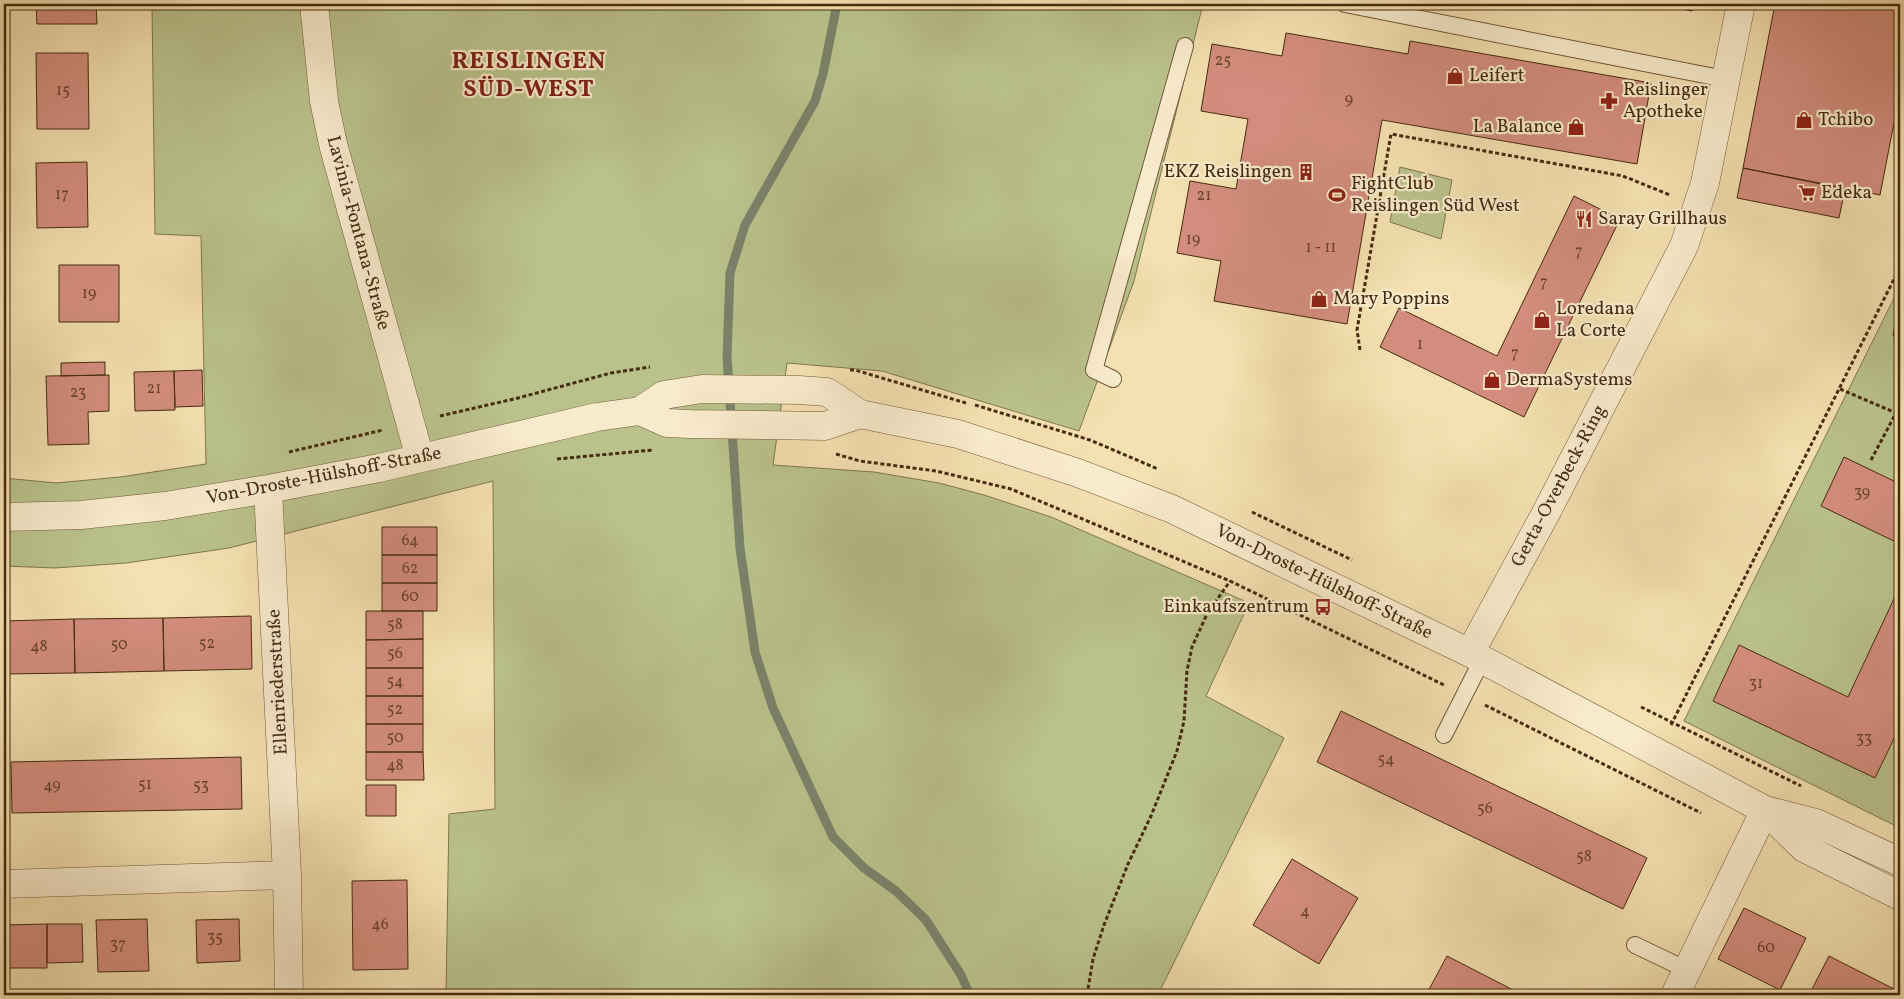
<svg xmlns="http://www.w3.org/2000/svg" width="1904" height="999" font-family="Vollkorn,serif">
	<rect width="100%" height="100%" fill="#f4e0b0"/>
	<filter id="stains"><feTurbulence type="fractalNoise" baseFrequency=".004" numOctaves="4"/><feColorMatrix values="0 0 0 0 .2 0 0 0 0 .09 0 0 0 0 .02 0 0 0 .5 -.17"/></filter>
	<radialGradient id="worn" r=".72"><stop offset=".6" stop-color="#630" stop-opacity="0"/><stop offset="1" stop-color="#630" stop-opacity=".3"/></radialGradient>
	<path fill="#bac28c" stroke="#80764e" d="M152,4h1051l-69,277 -55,150 -197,-60 -95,-8 -14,102 101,7 65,11 45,12 67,22 198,86 -43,93 78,42 -126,257h-712l3,-181 46,-5 -2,-328 -264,67 -103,15 -71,5 -51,-2v-88l52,5 64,-6 86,-13 -5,-228 -46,-2z
		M1400,167l52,13 -11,59 -51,-17z
		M1900,286v542l-216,-107z"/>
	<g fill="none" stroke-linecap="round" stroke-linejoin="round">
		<path stroke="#7a836b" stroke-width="9" d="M837,4l-14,70 -8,27 -70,124 -15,48 -3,84 13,191 15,104 18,56 60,129 31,31 32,23 30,29 35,55 9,20"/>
	</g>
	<path fill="#d38d7e" stroke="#472b0f" d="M36,4h60l1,20h-60z
		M1655,4h39l-2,7z
		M1775,4h125v88l-20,103 -137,-27z
		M1286,33l122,21 2,-13 241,42 -14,81 -255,-44 -35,204 -133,-23 7,-40 -44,-8 13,-72 46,8 12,-70 -47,-8 11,-67 70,12z
		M36,53h52l1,76h-52z
		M87,162l1,65 -51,1 -1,-65z
		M1743,168l102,21 -6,29 -102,-20z
		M1574,196l46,23 -96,198 -144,-70 19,-39 98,48z
		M59,265h60v57h-60z
		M1900,297v41l-7,-2z
		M105,362v13l-44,1v-13z
		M202,370l1,36 -28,1 -1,-36z
		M174,371l1,39 -40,1 -1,-39z
		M109,375v36l-21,1 1,32 -41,1 -2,-69z
		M1844,457l56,27v60l-79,-38z
		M382,527h55v28h-55z
		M382,555h55v28h-55z
		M382,583h55v28h-55z
		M1900,586v140l-25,52 -162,-77 26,-56 109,52z
		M366,611h57v28l-57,1z
		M251,616l1,53 -88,2 -1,-53z
		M163,618l1,53 -89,2 -1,-54z
		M74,619l1,54 -71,1v-53z
		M423,639v29h-57v-28z
		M366,668h57v28h-57z
		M366,696h57v28h-57z
		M1341,711l306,147 -24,51 -306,-147z
		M366,724h57v28h-57z
		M366,752h57l1,28h-58z
		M241,757l1,52 -230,4 -1,-51z
		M366,785h30v31h-30z
		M1292,859l66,39 -39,66 -66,-39z
		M407,880l1,89 -55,1 -1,-89z
		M1744,908l62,30 -26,52 -62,-31z
		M147,919l2,52 -51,1 -2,-52z
		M239,919l1,42 -43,2 -1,-43z
		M47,924h35l1,38 -36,1z
		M47,924v44h-43v-43z
		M1447,956l76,39h-97z
		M1829,956l65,33 -3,6h-82z"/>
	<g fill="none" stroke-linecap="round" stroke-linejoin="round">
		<g stroke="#725837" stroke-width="18">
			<path id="service" d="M1345,4l380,75
				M1113,379l-19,-9 91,-324
				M1444,735l38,-75
				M1635,945l52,25"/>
		</g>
		<g stroke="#725837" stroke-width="29">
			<path id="minor" d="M314,4l10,97 9,43 87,314
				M640,411l27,12 23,1 135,2 35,-12
				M268,489l19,386 2,120
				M4,517l77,-2 84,-9 103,-17 111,-21 218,-51 43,-6 24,-16 38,-6 97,1 28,2 33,22 98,20 120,39 94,36 298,144 295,157 51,13 84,39
				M1470,653l77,-142 137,-265 21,-63 36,-179
				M1766,811l38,37 96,48
				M4,884l283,-9
				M1675,995l90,-185"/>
		</g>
		<path stroke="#472b0f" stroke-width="3" stroke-dasharray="4 2.5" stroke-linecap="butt" d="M1360,350l-3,-20 34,-196 232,42 47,19
			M850,370h5l111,33
			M1840,389l56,24h4
			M975,405l115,35 68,29
			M440,416l78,-18 93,-25 39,-6
			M289,452l94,-22
			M836,454l24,7 76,10 75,18 219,92 214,104
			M557,459l96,-9
			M1871,460l25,-47
			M1252,512l100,48
			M1485,705l216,108
			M1641,707l160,79
			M1671,725l224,-448 5,-27
			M1087,995l6,-36 11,-34 24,-61 23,-48 26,-65 7,-30 3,-50 5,-24 15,-33 23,-33"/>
		<use href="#service" stroke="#f8ebcc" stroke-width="16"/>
		<use href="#minor" stroke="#f8ebcc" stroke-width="28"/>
	</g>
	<defs>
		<g id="shop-bare" transform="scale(1.35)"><path d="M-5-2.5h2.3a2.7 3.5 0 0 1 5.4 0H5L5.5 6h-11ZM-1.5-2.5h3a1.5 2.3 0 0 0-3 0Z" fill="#8f2418" stroke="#f8ebcc" stroke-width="2.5" paint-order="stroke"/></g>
		<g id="pharmacy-bare" transform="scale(1.35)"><path d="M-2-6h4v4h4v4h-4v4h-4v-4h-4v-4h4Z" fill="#8f2418" stroke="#f8ebcc" stroke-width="2.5" paint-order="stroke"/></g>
		<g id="building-bare" transform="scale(1.35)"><path d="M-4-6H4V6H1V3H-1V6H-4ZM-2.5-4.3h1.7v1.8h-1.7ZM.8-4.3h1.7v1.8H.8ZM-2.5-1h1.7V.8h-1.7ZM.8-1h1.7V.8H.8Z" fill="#8f2418" stroke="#f8ebcc" stroke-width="2.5" paint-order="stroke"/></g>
		<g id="supermarket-bare" transform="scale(1.35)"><path d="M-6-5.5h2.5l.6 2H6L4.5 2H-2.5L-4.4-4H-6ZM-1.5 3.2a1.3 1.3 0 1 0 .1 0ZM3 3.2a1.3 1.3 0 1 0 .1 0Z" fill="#8f2418" stroke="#f8ebcc" stroke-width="2.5" paint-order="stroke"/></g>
		<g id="stadium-bare" transform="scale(1.35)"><path d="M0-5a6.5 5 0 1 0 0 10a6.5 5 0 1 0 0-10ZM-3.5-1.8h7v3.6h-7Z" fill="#8f2418" stroke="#f8ebcc" stroke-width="2.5" paint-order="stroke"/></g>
		<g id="restaurant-bare" transform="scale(1.35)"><path d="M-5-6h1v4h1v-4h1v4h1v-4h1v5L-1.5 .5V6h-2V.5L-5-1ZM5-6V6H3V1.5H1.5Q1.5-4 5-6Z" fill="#8f2418" stroke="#f8ebcc" stroke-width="2.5" paint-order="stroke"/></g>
		<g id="bus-bare" transform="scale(1.35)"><path d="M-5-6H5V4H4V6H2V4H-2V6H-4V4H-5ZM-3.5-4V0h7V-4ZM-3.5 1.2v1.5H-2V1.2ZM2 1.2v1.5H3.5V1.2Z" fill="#8f2418" stroke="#f8ebcc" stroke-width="2.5" paint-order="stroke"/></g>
	</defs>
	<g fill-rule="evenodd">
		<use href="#shop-bare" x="1455" y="76"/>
		<use href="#pharmacy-bare" x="1609" y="101"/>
		<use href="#shop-bare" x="1804" y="120"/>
		<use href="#shop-bare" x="1576" y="127"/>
		<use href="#building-bare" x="1306" y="172"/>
		<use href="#supermarket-bare" x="1807" y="193"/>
		<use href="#stadium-bare" x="1337" y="195"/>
		<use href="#restaurant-bare" x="1584" y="219"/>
		<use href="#shop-bare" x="1319" y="299"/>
		<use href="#shop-bare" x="1542" y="320"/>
		<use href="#shop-bare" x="1492" y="380"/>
		<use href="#bus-bare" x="1323" y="607"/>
	</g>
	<g text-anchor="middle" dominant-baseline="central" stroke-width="4.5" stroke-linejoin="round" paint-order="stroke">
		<g font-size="16" fill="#6a442b">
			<text x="1223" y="61">25</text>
			<text x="63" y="91">15</text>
			<text x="1349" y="100">9</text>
			<text x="62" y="195">17</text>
			<text x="1204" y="196">21</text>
			<text x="1193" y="240">19</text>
			<text x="1321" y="248">1 - 11</text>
			<text x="1579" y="252">7</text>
			<text x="1544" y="283">7</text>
			<text x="89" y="294">19</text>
			<text x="1420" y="345">1</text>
			<text x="1515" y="354">7</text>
			<text x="154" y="389">21</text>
			<text x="78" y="393">23</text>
			<text x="1862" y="493">39</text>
			<text x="410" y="541">64</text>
			<text x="410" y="569">62</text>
			<text x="410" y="597">60</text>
			<text x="395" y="625">58</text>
			<text x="207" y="644">52</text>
			<text x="119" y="645">50</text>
			<text x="39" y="647">48</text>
			<text x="395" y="654">56</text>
			<text x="395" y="682">54</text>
			<text x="1756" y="684">31</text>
			<text x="395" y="710">52</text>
			<text x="395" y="738">50</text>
			<text x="1864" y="739">33</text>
			<text x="1386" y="760">54</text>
			<text x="395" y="766">48</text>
			<text x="145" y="785">51</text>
			<text x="52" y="786">49</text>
			<text x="201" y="786">53</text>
			<text x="1485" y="809">56</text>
			<text x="1584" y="857">58</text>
			<text x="1305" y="912">4</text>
			<text x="380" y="925">46</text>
			<text x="215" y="938">35</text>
			<text x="118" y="945">37</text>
			<text x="1766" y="948">60</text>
		</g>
		<g font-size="19" fill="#472b0f" stroke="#f8ebcc" text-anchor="start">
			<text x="1469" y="76">Leifert</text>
			<text x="1623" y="90">Reislinger<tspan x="1623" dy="22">Apotheke</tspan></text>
			<text x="1818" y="120">Tchibo</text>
			<text x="1562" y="127" text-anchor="end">La Balance</text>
			<text x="1292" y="172" text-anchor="end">EKZ Reislingen</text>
			<text x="1351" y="184">FightClub<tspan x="1351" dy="22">Reislingen Süd West</tspan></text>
			<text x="1821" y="193">Edeka</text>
			<text x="1598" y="219">Saray Grillhaus</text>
			<text x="1333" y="299">Mary Poppins</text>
			<text x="1556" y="309">Loredana<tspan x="1556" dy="22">La Corte</tspan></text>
			<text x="1506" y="380">DermaSystems</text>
			<text x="1309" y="607" text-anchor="end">Einkaufszentrum</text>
		</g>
		<g font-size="19" fill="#472b0f" stroke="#f8ebcc">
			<text transform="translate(358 233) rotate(75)">Lavinia-Fontana-Straße</text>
			<text transform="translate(324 476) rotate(-11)">Von-Droste-Hülshoff-Straße</text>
			<text transform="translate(1559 486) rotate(-62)">Gerta-Overbeck-Ring</text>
			<text transform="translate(1324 582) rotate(26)">Von-Droste-Hülshoff-Straße</text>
			<text transform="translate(278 682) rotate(-93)">Ellenriederstraße</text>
		</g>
		<g font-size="24" font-weight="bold" letter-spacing="1" fill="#7a1f14" stroke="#f8ebcc">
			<text x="529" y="62">REISLINGEN<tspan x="529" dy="28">SÜD-WEST</tspan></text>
		</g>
	</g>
	<rect width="1904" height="999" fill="none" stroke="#f4e0b0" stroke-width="20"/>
	<rect x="5" y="5" width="1894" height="989" fill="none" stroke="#472b0f" stroke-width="2.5"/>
	<rect x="10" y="10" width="1884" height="979" fill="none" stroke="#472b0f"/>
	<rect width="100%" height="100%" filter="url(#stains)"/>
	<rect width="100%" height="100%" fill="url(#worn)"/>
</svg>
